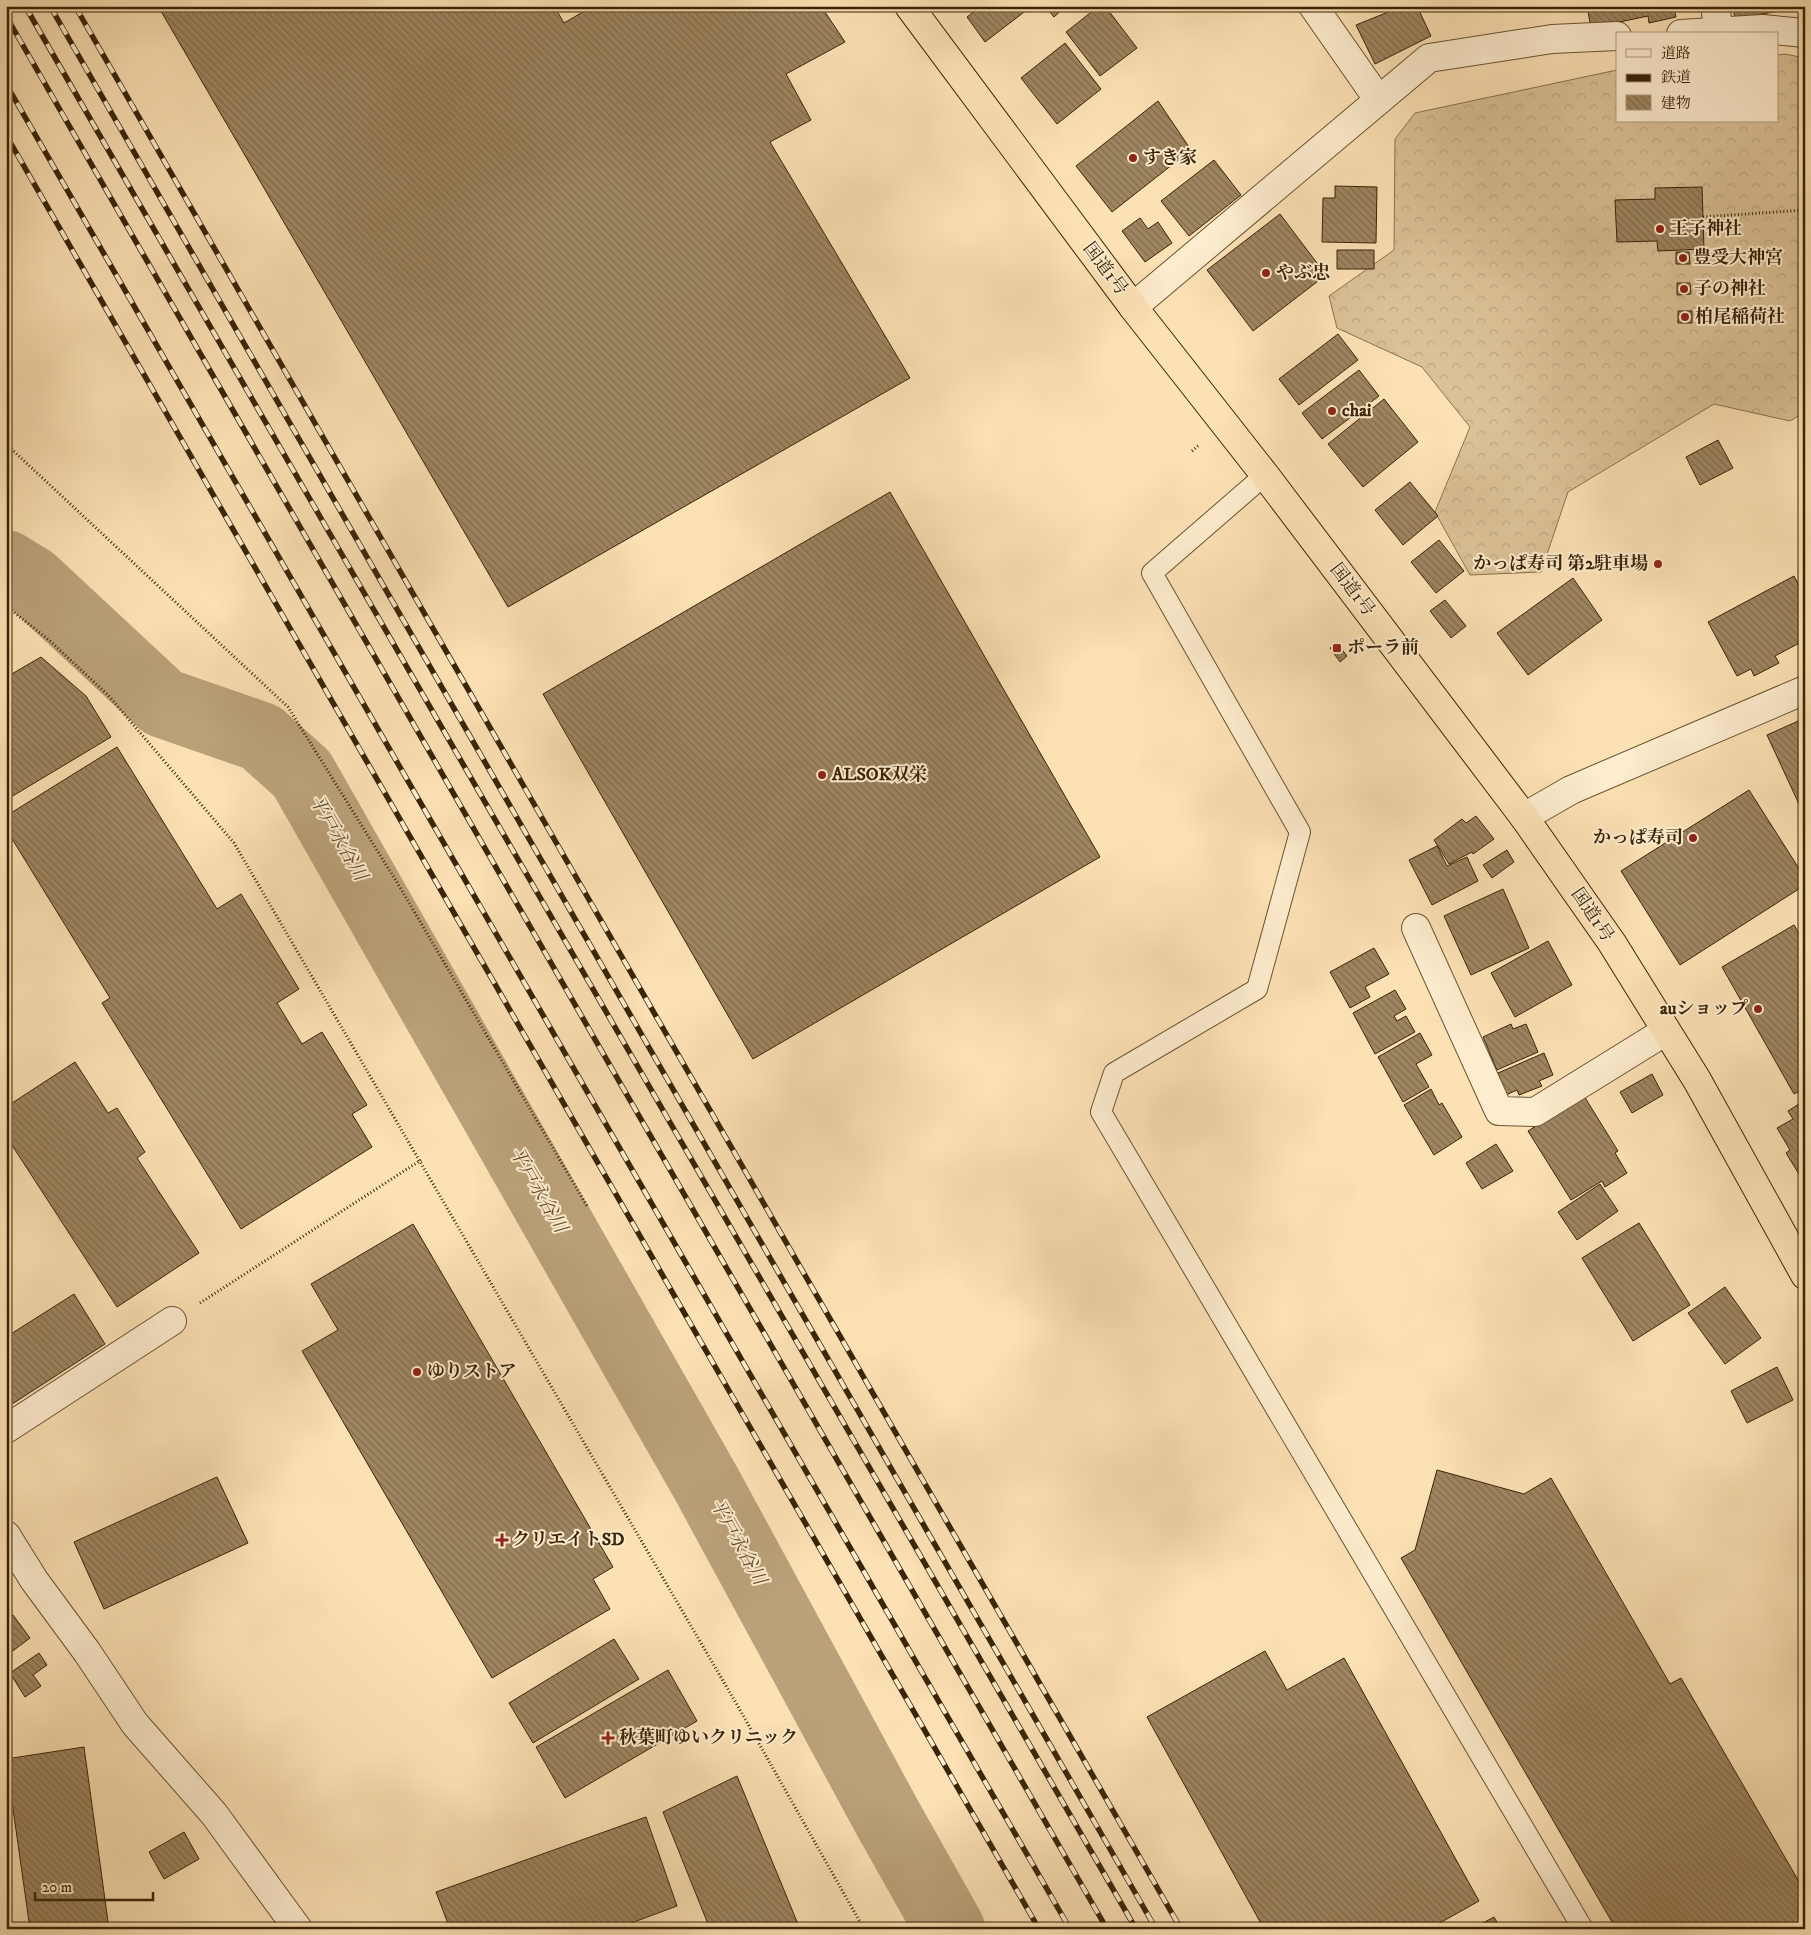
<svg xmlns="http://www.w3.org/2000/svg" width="1811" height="1935" font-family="'IM FELL DW Pica','Noto Serif JP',serif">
	<defs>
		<pattern id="forest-crowns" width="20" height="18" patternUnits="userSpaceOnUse" patternTransform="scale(1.25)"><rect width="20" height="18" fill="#dbc197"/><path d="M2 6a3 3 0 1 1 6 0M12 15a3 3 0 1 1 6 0" fill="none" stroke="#bda681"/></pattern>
		<pattern id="building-back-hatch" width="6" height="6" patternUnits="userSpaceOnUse" patternTransform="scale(1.25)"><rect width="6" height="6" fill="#9e8661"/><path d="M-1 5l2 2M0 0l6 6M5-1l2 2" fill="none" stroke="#826d4e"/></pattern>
	</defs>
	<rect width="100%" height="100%" fill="#fce1b4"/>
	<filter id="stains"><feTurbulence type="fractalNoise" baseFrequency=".004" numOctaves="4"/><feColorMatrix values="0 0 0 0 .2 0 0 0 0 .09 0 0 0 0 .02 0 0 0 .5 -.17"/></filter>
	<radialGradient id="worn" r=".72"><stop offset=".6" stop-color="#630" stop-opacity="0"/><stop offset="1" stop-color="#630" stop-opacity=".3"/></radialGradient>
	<path fill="url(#forest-crowns)" stroke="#8a724f" d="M1785,54l20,4v354l-15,9 -76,-17 -146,88 -27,80 -71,3 -35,-63 35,-85 -48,-60 -85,-39 -8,-32 65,-46 1,-111 20,-26 202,-43v51h160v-66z"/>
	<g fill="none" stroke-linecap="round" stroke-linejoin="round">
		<path stroke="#baa179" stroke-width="70" d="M6,565l26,16 131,122 98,34 41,37 405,711 180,332 63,112"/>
	</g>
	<path fill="url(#building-back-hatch)" stroke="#392407" d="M158,6h396l10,17 29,-17h228l24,36 -59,32 25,46 -41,22 140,236 -402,229z
		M981,6h51l-47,36 -18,-25z
		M1045,6h21l-12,11z
		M1099,6h6l32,42 -37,28 -34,-44z
		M1403,6h14l14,30 -56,28 -19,-39z
		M1587,6h87l2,11 -27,6 -1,-7 -57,12z
		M1733,6h57v3l-55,10z
		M1065,43l36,46 -44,35 -36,-46z
		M1158,101l33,49 -79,62 -36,-46z
		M1214,160l27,35 -52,41 -28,-35z
		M1335,186l42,1 -1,56 -54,-1 1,-44h12z
		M1702,187l2,62 -46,2 -1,-10 -40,1 -2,-42 40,-1v-11z
		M1280,214l46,61 -73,56 -46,-61z
		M1140,218l8,11 10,-7 14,21 -27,19 -23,-31z
		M1337,250h37v19h-37z
		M1676,252h13l1,12h-14z
		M1677,283h13l1,11 -14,1z
		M1678,311h14v12h-14z
		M1338,334l20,26 -59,45 -20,-26z
		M1359,370l20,26 -57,43 -20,-26z
		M1384,399l34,43 -55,45 -35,-43z
		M1718,440l15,28 -33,17 -14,-28z
		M1410,482l28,34 -35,29 -28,-35z
		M890,492l210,365 -347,202 -210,-365z
		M1439,540l25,31 -28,22 -25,-31z
		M1794,576l11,21v43l-30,16 4,7 -25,13 -3,-7 -14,7 -29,-54z
		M1573,578l29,42 -74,55 -31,-42z
		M1445,600l21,26 -15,12 -21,-27z
		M1337,643l10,13 -7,6 -10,-14z
		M41,657l45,39 25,41 -105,63v-131l4,6z
		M1805,718v99l-38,-82z
		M117,747l100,162 24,-15 58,95 -22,14 25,41 20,-12 45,73 -15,9 20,33 -131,82 -139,-226 8,-5 -104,-169v-13z
		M1749,790l56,88v7l-125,80 -59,-94z
		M1476,816l18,23 -21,15 -1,-2 -23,12 -15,-24 28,-21 4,4z
		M1437,846l10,20 20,-9 11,24 -46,24 -23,-45z
		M1507,850l7,12 -22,16 -9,-13z
		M1503,889l26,59 -58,27 -27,-59z
		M1794,925l11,19v144l-11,6 -72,-127z
		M1548,941l24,44 -57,32 -24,-44z
		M1374,948l15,26 -24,13 5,10 -20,11 -20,-36z
		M1395,990l11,19 -12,7 3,5 9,-5 9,16 -40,22 -22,-41z
		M1511,1024l2,5 13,-5 12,28 -41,18 -14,-33z
		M1420,1033l12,22 -16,9 13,23 -26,15 -25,-45z
		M1544,1053l9,22 -14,6 3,5 -23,9 -2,-5 -11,5 -8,-22z
		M75,1062l33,51 9,-5 28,44 -8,6 62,95 -82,54 -111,-171v-29z
		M1652,1074l11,21 -31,18 -12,-21z
		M1431,1089l8,16 3,-2 20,34 -28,18 -30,-50z
		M1584,1096l34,55 -3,2 12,20 -22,14 -3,-6 -31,19 -43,-69z
		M1805,1100v78l-3,1 -16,-26 4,-3 -13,-22 16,-9 -5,-8z
		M1496,1144l17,27 -31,18 -16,-26z
		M1600,1184l18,27 -41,29 -19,-28z
		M1639,1223l51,82 -57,36 -51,-83z
		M413,1224l200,343 -20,12 17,30 -118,69 -190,-327 36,-21 -27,-46z
		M1725,1287l36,51 -36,26 -37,-51z
		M74,1294l31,50 -99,64v-71z
		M1777,1367l16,33 -46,23 -16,-32z
		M1437,1470l87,24 27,-16 119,206 11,-6 124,214v37h-189l-215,-371 14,-8z
		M217,1477l31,66 -144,66 -30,-67z
		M13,1615l17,23 -24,18v-36z
		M614,1639l25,40 -106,64 -24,-40z
		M1265,1651l22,39 57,-32 135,243 -50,28h-165l-117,-212z
		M39,1653l8,12 -14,10 8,11 -16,11 -15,-24z
		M668,1670l29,51 -132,77 -29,-51z
		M84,1747l25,182h-79l-24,-170z
		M737,1776l63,153h-90l-47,-117z
		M646,1817l31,89 -62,23h-165l-14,-37z
		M184,1832l15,27 -35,20 -15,-27z
		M1494,1917l7,12h-29z"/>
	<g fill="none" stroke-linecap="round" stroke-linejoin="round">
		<g stroke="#6a5332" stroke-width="22">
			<path id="lane" d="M1265,475l-113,98 148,259 -43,157 -143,84 -13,39 482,817"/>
		</g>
		<g stroke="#6a5332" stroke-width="30">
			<path id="street" d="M1313,6l65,93
				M1715,6l4,26
				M1681,34l81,-5 43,4
				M1133,307l296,-249 123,-19 65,-3
				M1524,817l47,-27 234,-100
				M1416,928l83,183 36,1 131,-81
				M6,1429l166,-108
				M6,1535l28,45 53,72 48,72 79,90 84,115"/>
		</g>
		<g stroke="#392407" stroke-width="30">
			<path id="highway" d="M909,6l224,301 132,168 259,342 88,126 85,137 108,195"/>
		</g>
		<path stroke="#392407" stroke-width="3" stroke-dasharray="1 2.5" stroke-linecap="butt" d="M1703,217l102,-7
			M6,444l282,263 110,177 189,322
			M1192,451l7,-6
			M6,606l44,35 58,54 126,148 502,860 128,226
			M200,1303l221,-143"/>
		<use href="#lane" stroke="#fdecce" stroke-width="20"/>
		<use href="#street" stroke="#fdecce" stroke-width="28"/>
		<use href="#highway" stroke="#fce1b4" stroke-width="28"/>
		<g stroke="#392407" stroke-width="5.5">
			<path id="rail" d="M25,6l1111,1923
				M50,6l1106,1923
				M75,6l1106,1923
				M6,16l1101,1913
				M6,84l1064,1845
				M6,135l1033,1794"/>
		</g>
		<use href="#rail" stroke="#fdecce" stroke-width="4" stroke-dasharray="11" stroke-linecap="butt"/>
	</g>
	<g fill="#8f2418" stroke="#fdecce" stroke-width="2">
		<circle cx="1133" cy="158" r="5"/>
		<circle cx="1660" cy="229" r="5"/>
		<circle cx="1683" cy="258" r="5"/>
		<circle cx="1266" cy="273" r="5"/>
		<circle cx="1684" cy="289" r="5"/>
		<circle cx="1685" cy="317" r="5"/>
		<circle cx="1332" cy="411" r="5"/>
		<circle cx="1658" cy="564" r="5"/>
		<rect x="1332" y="643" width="10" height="10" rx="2.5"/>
		<circle cx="822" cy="775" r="5"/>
		<circle cx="1693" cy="838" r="5"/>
		<circle cx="1758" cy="1009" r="5"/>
		<circle cx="417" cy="1372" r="5"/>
		<path d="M499.5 1532.5h5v5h5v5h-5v5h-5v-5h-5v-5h5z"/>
		<path d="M605.5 1730.5h5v5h5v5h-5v5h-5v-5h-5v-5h5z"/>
	</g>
	<g text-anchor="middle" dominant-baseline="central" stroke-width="4" stroke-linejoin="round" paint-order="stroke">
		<g font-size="18" font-weight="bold" fill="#392407" stroke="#fdecce" text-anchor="start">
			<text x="1143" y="158">すき家</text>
			<text x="1670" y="229">王子神社</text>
			<text x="1693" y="258">豊受大神宮</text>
			<text x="1276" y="273">やぶ忠</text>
			<text x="1694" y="289">子の神社</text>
			<text x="1695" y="317">柏尾稲荷社</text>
			<text x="1342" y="411">chai</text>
			<text x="1648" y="564" text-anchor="end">かっぱ寿司 第2駐車場</text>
			<text x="1347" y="648">ポーラ前</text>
			<text x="832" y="775">ALSOK双栄</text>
			<text x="1683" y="838" text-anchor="end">かっぱ寿司</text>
			<text x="1748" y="1009" text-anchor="end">auショップ</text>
			<text x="427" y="1372">ゆりストア</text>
			<text x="512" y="1540">クリエイトSD</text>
			<text x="619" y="1738">秋葉町ゆいクリニック</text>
		</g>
		<g font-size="18" fill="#392407" stroke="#fdecce">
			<text transform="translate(1105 269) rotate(53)">国道1号</text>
			<text transform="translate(1352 590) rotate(53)">国道1号</text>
			<text transform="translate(1592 915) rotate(56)">国道1号</text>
		</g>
		<g font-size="19" font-style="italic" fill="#66502f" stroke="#fdecce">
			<text transform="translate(338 838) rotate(60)">平戸永谷川</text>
			<text transform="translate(538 1190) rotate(60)">平戸永谷川</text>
			<text transform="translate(738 1542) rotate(61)">平戸永谷川</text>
		</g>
	</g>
	<rect width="1811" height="1935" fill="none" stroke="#fce1b4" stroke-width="25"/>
	<rect x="8" y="8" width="1796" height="1920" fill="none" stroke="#392407" stroke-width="2.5"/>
	<rect x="12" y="12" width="1786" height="1910" fill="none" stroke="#392407"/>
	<rect x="1616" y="32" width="162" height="90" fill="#fdecce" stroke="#af9c7e"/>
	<rect x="1626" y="49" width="25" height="8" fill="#fdecce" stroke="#af9c7e"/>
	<text x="1661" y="58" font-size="15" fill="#392407">道路</text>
	<rect x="1626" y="74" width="25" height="8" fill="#392407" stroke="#af9c7e"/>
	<text x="1661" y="82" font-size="15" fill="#392407">鉄道</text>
	<rect x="1626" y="95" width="25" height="15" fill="url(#building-back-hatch)" stroke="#af9c7e"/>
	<text x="1661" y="108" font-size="15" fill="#392407">建物</text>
	<path d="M35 1892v8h118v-8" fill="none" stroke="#392407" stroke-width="2.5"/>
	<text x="42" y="1892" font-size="15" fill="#392407" stroke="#fdecce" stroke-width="4" paint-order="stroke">20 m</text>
	<rect width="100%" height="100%" filter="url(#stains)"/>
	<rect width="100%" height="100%" fill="url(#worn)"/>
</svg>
